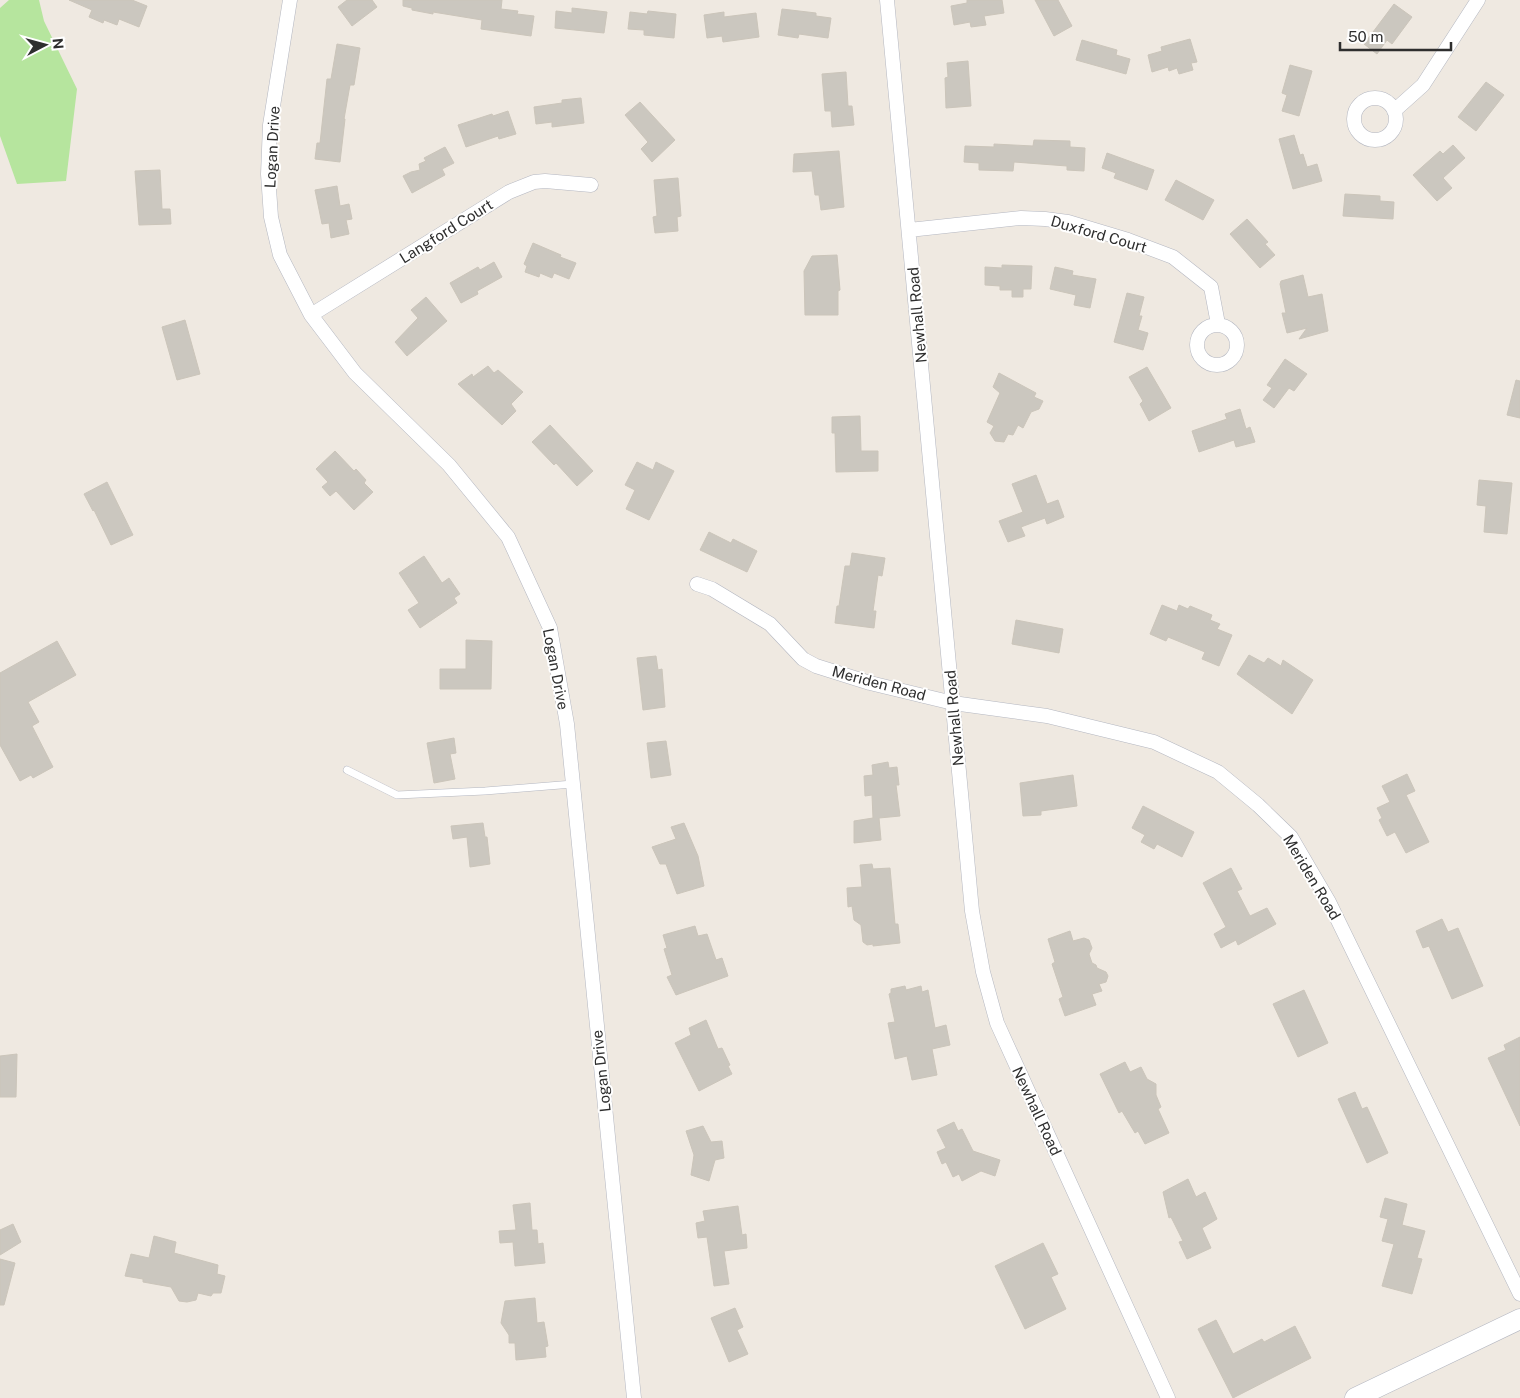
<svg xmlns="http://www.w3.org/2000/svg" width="1520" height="1398" font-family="'Public Sans',sans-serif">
	<rect width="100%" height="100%" fill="#efe9e1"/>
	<path fill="#b6e59e" d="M9,0h30l5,21 33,68 -11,92 -49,3 -17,-48v-128z"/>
	<path fill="#cbc7bf" stroke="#cbc5ba" d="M69,0h63l15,6 -8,21 -20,-8 -2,6 -13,-5 -1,3 -14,-6 3,-7z
		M347,0h25l5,7 -25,19 -14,-19z
		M403,0h99l-1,9 17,2 -1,3 17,2 -3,20 -50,-7 1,-9 -49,-8v2l-21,-4v-2l-9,-2z
		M967,0h35l2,13 -20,3 2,9 -15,2 -1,-5 -16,3 -3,-19 16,-3z
		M1035,0h23l14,26 -18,10z
		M1394,4l18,13 -20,27 -5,-4 -10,14 -13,-10z
		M572,8l35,4 -3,21 -49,-5 1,-17 16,2z
		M782,9l34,4v3l15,2 -3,20 -29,-4 -1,4 -20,-3z
		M648,11l28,3 -2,24 -30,-3v-5l-16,-1 2,-17 17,2z
		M724,12v5l32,-4 3,24 -36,5 -1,-6 -15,2 -3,-23z
		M1190,39l7,23 -6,1 2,7 -14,4 -2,-6 -8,3 -1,-4 -16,5 -4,-17 14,-4 -1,-4z
		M1082,40l35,10 -1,5 14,4 -4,15 -50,-14z
		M337,44l23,4 -6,37h-4l-6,34h1l-5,43 -25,-3 2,-16h3l7,-64h4z
		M968,61l3,45 -25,2 -1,-30 3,-1 -1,-14z
		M1290,65l22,6 -13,45 -17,-5 5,-16 -5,-2z
		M846,72l2,34h4l2,19 -22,2 -1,-16h-6l-3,-37z
		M1486,82l18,13 -28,36 -18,-14z
		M581,98l3,25 -32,4v-5l-16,2 -2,-17 28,-4v-3z
		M640,102l35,38 -23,22 -11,-13 7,-7 -23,-27z
		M508,111l8,23 -17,5 -1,-3 -32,11 -8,-22 34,-11 1,2z
		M1294,135l6,20 3,-1 4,13 10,-3 5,17 -29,8 -14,-50z
		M1034,140l36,1v6l15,1 -1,23 -17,-1v-4l-53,-4 -1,9 -34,-1v-7l-15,-1 1,-16 29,1v-3l39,2z
		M1453,145l12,13 -22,20 9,10 -15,13 -24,-26 27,-24 3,3z
		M445,147l9,16 -12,6 3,6 -33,18 -9,-17 8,-4 9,-2 -1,-6 7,-3 -2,-3z
		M839,151l5,56 -23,3 -2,-15h-4l-3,-24 -19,1 1,-18z
		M1107,153l47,17 -7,20 -33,-12 2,-5 -14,-5z
		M160,170l2,39h8l1,15 -32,1 -4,-54z
		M678,178l3,38 -4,1 1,14 -23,2 -2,-16 4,-1 -3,-36z
		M1176,180l38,20 -11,20 -38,-20z
		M337,186l3,20 9,-2 3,15 -6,1 3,14 -18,4 -2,-15 -7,1 -7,-34z
		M1345,194l35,2v5l14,1 -1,17 -50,-3z
		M1247,219l21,23 -3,2 10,11 -15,13 -30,-34z
		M533,243l28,12 -1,2 16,6 -7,16 -15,-6 -2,5 -12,-5 -1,4 -14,-5 2,-6 -3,-2z
		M837,255l3,35 -2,1v24h-33l-1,-44 8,-15z
		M494,262l8,15 -25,14 1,3 -17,9 -11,-20 28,-16 2,3z
		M1002,265l30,1 -1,23h-8v8h-11v-7h-12v-4l-15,-1v-18l17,1z
		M1055,267l18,4 -1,4 24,4 -6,29 -16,-3 2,-10 -26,-6z
		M1303,275l5,22 14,-3 6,37 -29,8 8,-11 -20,5 -5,-20h4l-6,-29 1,-3z
		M1127,293l17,4 -5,19h3l-4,14 10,3 -5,17 -29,-8z
		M426,297l21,24 -40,35 -12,-14 23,-24 -7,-8z
		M185,320l15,54 -23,6 -15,-53z
		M1285,359l22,15 -13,17 -5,-3 -15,20 -11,-8 9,-12 -5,-3z
		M488,366l6,7 4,-3 25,22 -12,12 5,7 -14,14 -44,-41 14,-10 1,3z
		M1147,367l24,41 -22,13 -9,-17 3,-3 -14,-24z
		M999,373l37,20 -2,4 9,4 -4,8 -8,3 -8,16 -5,-3 -5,10 -5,-1 -4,8 -9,-1 -5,-8 4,-7 -7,-4 13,-29 -7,-6z
		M1516,380l4,1v37l-13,-3z
		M1240,409l6,20 4,-2 5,15 -19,5 -2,-7 -35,12 -7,-21 35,-12 -2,-5z
		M860,416l1,35h17v20l-42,1 -1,-39h-3v-16z
		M550,425l43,46 -16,15 -21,-23 -2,2 -22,-23z
		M335,451l19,20 2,-2 10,11 -2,3 9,9 -19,18 -18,-19 -6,5 -8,-9 6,-5 -12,-13z
		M637,462l16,8 3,-8 18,9 -25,49 -23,-11 9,-19 -10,-5z
		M1036,475l11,29 11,-4 6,17 -17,7 -2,-6 -24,9 4,9 -17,6 -9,-21 24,-9 -11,-28z
		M1479,480l33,3 -5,51 -23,-2 2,-26 -9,-1z
		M107,482l26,53 -22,10 -17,-35 -1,1 -9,-17z
		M709,532l22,11 2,-4 24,12 -10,21 -47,-22z
		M852,553l33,5 -3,18 -4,-1 -5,36h3l-2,17 -39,-5 2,-17h2l6,-40h5z
		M424,556l18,27 7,-5 11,16 -6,4 3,5 -37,25 -12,-18 11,-7 -20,-30z
		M1162,605l15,6 2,-6 9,4 2,-3 22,9 -2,5 10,4 -3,5 15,6 -13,31 -17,-7 3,-7 -37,-15 -2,4 -16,-7z
		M1016,620l47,9 -4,24 -47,-9z
		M466,640l26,1 -1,48h-51v-20h26z
		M57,641l19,34 -48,27 11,20 -7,4 21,41 -20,11 -2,-3 -11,6 -20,-36v-72z
		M1249,655l15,8 4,-5 13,8 2,-6 30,20 -21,34 -55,-40z
		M656,656l2,14 4,-1 3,38 -22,3 -6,-52z
		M454,738l2,15 -6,1 5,25 -21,4 -7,-40z
		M666,741l5,34 -20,3 -4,-35z
		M888,762l1,6 8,-1 2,18h-3l4,31 -21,2 2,22 -27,3v-22l19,-3 -1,-23 -7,1 -1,-20 9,-1 -1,-10z
		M1407,774l8,17 -9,4 23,47 -23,11 -11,-21 -8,4 -8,-16 3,-2 -5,-10 13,-6 -8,-16z
		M1073,775l4,31 -36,5v4l-18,1 -3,-33z
		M1143,806l51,26 -12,25 -25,-13 -3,5 -13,-7 4,-7 -13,-7z
		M483,823l2,14h2l3,27 -20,3 -3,-30 -14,2 -2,-13z
		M684,823l14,33 6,30 -27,8 -11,-30h-6l-8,-17 24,-8 -5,-12z
		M872,864l1,5 17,-1 5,56h3l2,19 -27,3v-2l-6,1 -4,-3 -2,-17 -7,-5 -2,-14 -4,1 -1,-19 15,-1 -2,-22z
		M1231,868l11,21 -5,2 13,25 17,-8 9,16 -38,21 -2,-5 -15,8 -7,-14 12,-7 -23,-44z
		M1442,919l6,13 10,-4 25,58 -31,13 -23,-53 -6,2 -7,-17z
		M695,926l3,10 9,-2 9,26 6,-2 6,18 -52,19 -9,-18 5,-2 -8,-26 3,-1 -4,-13z
		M1070,931l3,10 11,-3 5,2 3,8 -3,6 3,9 4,2 1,3 9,4 2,4 -2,6 -7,2 3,7 -10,3 4,11 -31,11 -6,-17 4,-2 -11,-33 3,-2 -7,-23z
		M905,986l1,4 15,-4 1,6 6,-2 7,38 11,-3 4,20 -18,4 5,26 -25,5 -5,-24 -12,3 -7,-36 7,-1 -6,-28 2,-1v-4z
		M1304,990l24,53 -30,14 -25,-53z
		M706,1020l12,29 4,-1 8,17 -2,1 4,8 -33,17 -24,-48 16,-8 -2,-7z
		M1520,1037v89l-32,-68 18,-8 -2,-5z
		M17,1054l-1,43h-16v-41z
		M1125,1062l5,10 11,-5 6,12 9,5v11l5,12 -3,2 11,24 -24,11 -7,-13 -3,2 -13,-22 -3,2 -19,-39z
		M1355,1092l7,17 5,-2 21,46 -21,10 -29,-64z
		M954,1122l4,9 4,-2 11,22 27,9 -5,16 -14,-5 -19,10 -3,-7 -6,3 -7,-15 -4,2 -5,-12 9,-4 -9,-18z
		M703,1126l8,16 11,-1 2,17 -9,2 -6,21 -18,-6 3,-20 -8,-24z
		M1188,1179l8,18 9,-5 12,27 -15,9 9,20 -24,11 -8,-17 4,-1 -12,-24 -2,1 -6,-26z
		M1385,1198l22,6 -5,21 23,6 -8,27 5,1 -10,35 -30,-8 12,-42 -12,-3 6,-22 -8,-2z
		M530,1203l2,27h5l1,14 5,-1 2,20 -30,3 -2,-24 -13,1 -1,-12 17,-1 -3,-25z
		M738,1206l4,29 4,-1 1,14 -23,3 5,33 -15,2 -7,-49 -9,1 -2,-15 9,-2 -2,-10z
		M13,1224l8,18 -21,13v-25z
		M154,1236l22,6 -2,11 44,12 -1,9 8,2 -4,17h-8l-2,3 -13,-3 -2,7 -9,2 -8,-1 -8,-14 -28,-5v-3l-18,-3 6,-22 18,4z
		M1043,1243l15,31 -7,3 15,32 -41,20 -30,-63z
		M0,1259l15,4 -11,42h-4z
		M535,1298l2,25 7,-1 4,24 -3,1 1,10 -30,3 -1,-17h-6v-8l-8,-12 4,-22z
		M735,1308l8,19 -6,3 11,24 -19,8 -18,-44z
		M1216,1320l17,34 29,-15 2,3 31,-16 16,32 -78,40 -35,-69z"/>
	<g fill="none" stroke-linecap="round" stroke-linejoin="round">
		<g stroke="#b4b7c1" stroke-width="8">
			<path id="lane" d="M347,770l50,25 88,-4 88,-7"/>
		</g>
		<g stroke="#b4b7c1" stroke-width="15">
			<path id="street" d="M290,0l-20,125 -2,49 3,43 9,38 31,60 44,58 94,92 59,72 42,91 17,96 67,674
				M887,0l85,911 11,61 14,51 171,375
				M1354 119a21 21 0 1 1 42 0a21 21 0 1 1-42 0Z
				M1394,111l29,-26 55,-85
				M909,230l112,-12 24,1 23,3 60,18 45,17 38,30 7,37
				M311,315l198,-123 25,-10 11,-1 46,4
				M1197 345a20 20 0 1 1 40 0a20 20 0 1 1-40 0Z
				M697,584l15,5 58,35 33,35 13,7 54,17 83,20 94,13 107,26 64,30 40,33 33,32 38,65 191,392"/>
		</g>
		<g stroke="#b4b7c1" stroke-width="21">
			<path id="secondary" d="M1355,1398l165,-79"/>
		</g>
		<use href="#lane" stroke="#fff" stroke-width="7"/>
		<use href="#street" stroke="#fff" stroke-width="14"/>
		<use href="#secondary" stroke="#fff" stroke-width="20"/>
	</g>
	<g text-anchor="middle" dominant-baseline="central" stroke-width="4" stroke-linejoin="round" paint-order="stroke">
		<g font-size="15" fill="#2e2e2e" stroke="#fff">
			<text transform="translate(272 147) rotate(-87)">Logan Drive</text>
			<text transform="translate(446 231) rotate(-32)">Langford Court</text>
			<text transform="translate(1099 234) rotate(16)">Duxford Court</text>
			<text transform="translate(917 315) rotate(-95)">Newhall Road</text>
			<text transform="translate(556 669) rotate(79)">Logan Drive</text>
			<text transform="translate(879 683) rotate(15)">Meriden Road</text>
			<text transform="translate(954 718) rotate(-95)">Newhall Road</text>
			<text transform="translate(1312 877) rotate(59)">Meriden Road</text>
			<text transform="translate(601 1071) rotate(-96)">Logan Drive</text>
			<text transform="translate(1037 1111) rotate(65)">Newhall Road</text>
		</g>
	</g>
	<g transform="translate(45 45) rotate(84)" stroke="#ffffff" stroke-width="4" paint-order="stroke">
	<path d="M0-4L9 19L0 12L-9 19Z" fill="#2e2e2e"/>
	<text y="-8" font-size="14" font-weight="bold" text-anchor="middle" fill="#2e2e2e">N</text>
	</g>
	<path d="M1340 42v8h111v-8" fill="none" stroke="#2e2e2e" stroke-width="2.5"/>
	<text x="1348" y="42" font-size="15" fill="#2e2e2e" stroke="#ffffff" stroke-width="4" paint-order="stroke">50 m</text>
</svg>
